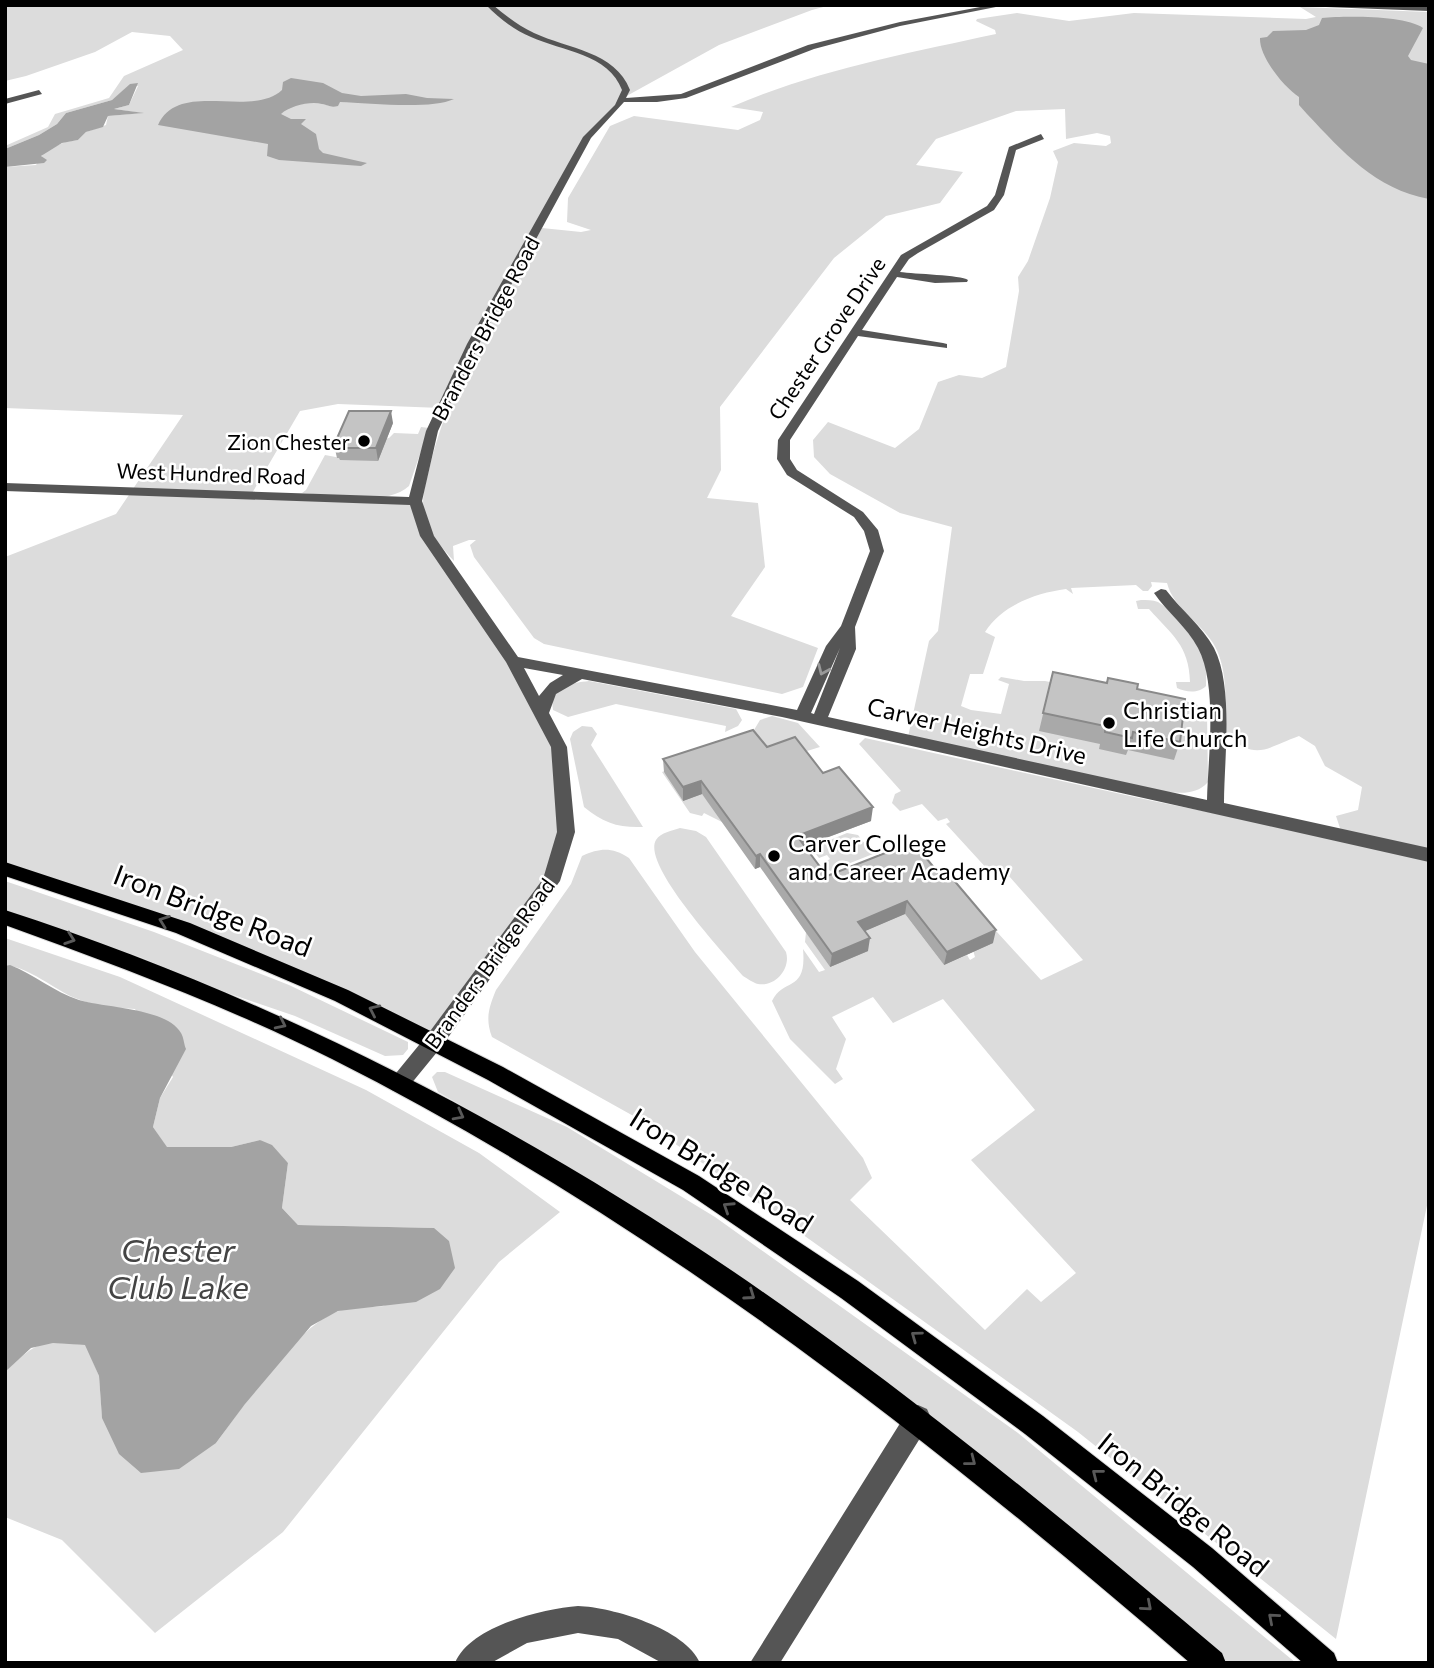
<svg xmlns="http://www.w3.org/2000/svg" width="1434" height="1668" font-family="Commissioner,sans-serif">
	<rect width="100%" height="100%" fill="#fff"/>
	<path fill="#dcdcdc" d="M5,5h826l-19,5 -93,35 -96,53 -30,32 -152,278 -103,-4 -38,7 -49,84 164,6v10l103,159 38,78 7,84 -14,44 -116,158 -91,-41 -337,-126v-310l111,-43 67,-99 -178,-7v-241l31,-2 9,-14 20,-9 13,-2 8,-8 20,-7 2,-9 34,-3 -28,-4 15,-4 9,-19h-9l-17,14 -46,13 -9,11 -18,11 -34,14v-3l43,-19 7,-13 54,-16 15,-22 59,-26 -13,-14 -38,-4 -37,20 -69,24 -21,5z
		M1300,7l129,5v838l-88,-19 -5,-15 22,-6 4,-23 -37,-21 -10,-20 -16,-10c-34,12 -42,26 -73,-2 -1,-29 3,-65 -13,-91 -14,-22 -39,-34 -46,-60l-16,-1 1,4 -4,5h-5l-7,-6 -65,3 2,6 -7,-5c-30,4 -64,16 -81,43l10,5 -12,37h-13l-9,32 10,4 30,4 8,-30 -11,-4 3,-3 23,4h21l50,10 51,4 49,8 12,10 1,69c-14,16 -36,10 -55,8l-245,-53 21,-96 9,-10 14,-104 -52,-14 -70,-39 -16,-17 -1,-17 15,-18 67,26 24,-19 19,-47 21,-7 23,3 24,-11 13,-76 -1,-14 10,-16 22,-63 8,-36 -5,-11 21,-8 32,3 5,-3 -1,-7 -13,-3 -31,6 -1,-30 -49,2 -80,28 -20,26 47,7 -23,31 -54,13 -52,42 -114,149 1,63 -14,28 51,5 7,64 -34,49 87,32 -15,39 -21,7 -238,-50 -10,-6 -60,-81 -4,-12 6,-5h-7l-16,6 1,15c-13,-14 -27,-30 -30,-49 -3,-15 2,-29 5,-42 20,-86 69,-166 113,-242l39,4 10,-2 -24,-8 1,-24 42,-72 24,-10 104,14 22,-10 3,-8 -32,-5c83,-36 177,-54 265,-73l-1,-4 -19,-9 1,-2 40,-6 52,8 65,-8 172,6 10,-2z
		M421,427l8,1 -20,58c-23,21 -77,9 -107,7l4,-3 19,-35 16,3 39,-19 9,-1 5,-5 24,1z
		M1141,600c5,0 12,0 17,2 13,7 41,42 46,56 3,9 2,19 2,28 -8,8 -20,6 -29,2l-1,-6h14c-1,-37 -18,-47 -41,-73h-11l-2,-8z
		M589,681l147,28 6,11 -4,6 -13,6 1,-6 -110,-22 -48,13 -15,-7c-4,-22 17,-27 36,-29z
		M772,716l26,7 22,24 -13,4 -10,-8 -29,4 -11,-12 -13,3 10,-8 6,-10z
		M582,726l10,1 5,7 -6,11 52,82c-24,1 -40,-4 -59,-20l-14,-68 3,-7z
		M865,738l288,63 276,55v340l-93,443 -258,-207 -241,-173 -191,-136 -154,-86c-7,-18 -3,-30 4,-47l75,-106 11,-28c18,-8 30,-9 47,2l66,94 168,206 9,20 -22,22 135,130 42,-41 14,13 35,-29 -105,-113 64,-50 -92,-111 -50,24 -20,-26 -41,20 14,22 -10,30 7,10 -8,5 -45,-45 -18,-38c12,-24 35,-8 31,-52l16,23 6,-2 -20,-28 1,-10 24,35 26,-32 49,-21 39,51 23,-10 3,5 5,-3 -21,-72 87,95 42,-20 -82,-93 -12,4 -43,-47 4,-2 -3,-4 -9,3 -16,-17 -22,7 -8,-8 3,-9 6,-3 -42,-47z
		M698,759l-34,13 38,22 26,31 -24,-12 -2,3 -12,-3 -28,-41z
		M680,828l16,3 10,6 80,115c5,16 -10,35 -28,32 -5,-1 -11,-6 -15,-8 -17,-21 -102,-111 -87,-136 5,-8 16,-9 24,-12z
		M847,833l11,2 15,19 -43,17 -7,-8 7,-4 -3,-4 -8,3 -8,-10z
		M5,881l149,51 135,53 119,57v7l-5,6 -18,1 -90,-40 -82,-28 -73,-31 -135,-46z
		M5,938l115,39 246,113 113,63 81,59 -61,50 -216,270 -128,101 -93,-93 -57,-23v-145c33,-32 36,-31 81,-27l13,31 3,41 114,26c27,-36 79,-115 120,-131 13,-6 34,-4 48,-6l50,-78 -136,-3 -16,-17 6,-45 -28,-23 -29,7 -64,1 -14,-21 7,-29 13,-21 -38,-68c-20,-1 -41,-3 -60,-11 -20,-8 -50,-34 -70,-32z
		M437,1072h8l122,55 148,90 303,216 278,230h-67l-500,-392 -111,-75 -180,-104 -6,-15z"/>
	<path fill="#a3a3a3" d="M1322,18c22,-2 83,-3 101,10l-15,28 3,4 18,4v135c-54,-10 -86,-47 -122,-85l-8,-9v-8c-15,-10 -40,-40 -39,-59l7,-1 6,-6 33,-1 13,-5z
		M291,78l32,5 19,10 19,3 45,-2 21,4 27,1c-23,11 -86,4 -114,3l-2,4c-8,2 -9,-1 -16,-2 -12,-3 -32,2 -41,10l10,5h15l-5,5 15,10 3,15 4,4 44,10 -6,3 -82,-6 -12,-4 1,-12 -110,-19c21,-46 92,-6 124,-35l1,-8z
		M138,83l-9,22 -15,4 30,4 -36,3 -5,11 -17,5 -8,8 -16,3 -21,13 6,4 -3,3 -39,4v-18l34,-14 18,-11 9,-11 46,-13 18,-16z
		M10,965c24,9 44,27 69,35 26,8 88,8 102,33 3,5 3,12 5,16l-26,49 -7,29 14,20h64l29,-7 12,5 16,18 -6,45 16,17 136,3 15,13 6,27 -15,21 -24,13 -78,9 -27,15 -66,78 -29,39 -37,26 -38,4 -22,-19 -17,-36 -3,-42 -14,-31 -32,-2 -22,5 -26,24v-406z"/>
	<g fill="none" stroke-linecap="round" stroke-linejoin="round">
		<g stroke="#dbdbdb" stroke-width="2">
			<path id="major" d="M5,862l185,61 158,67 155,77 196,109 159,105 185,135 169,132 122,105 4,10h-35l-110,-96 -168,-133 -184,-136 -158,-108 -195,-110 -153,-79 -159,-68 -171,-57z
				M5,910c286,93 556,236 799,411 145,104 282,217 418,332l4,10h-36c-266,-230 -543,-445 -858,-604 -106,-53 -216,-94 -327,-134z"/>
		</g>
		<path fill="#555" fill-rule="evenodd" d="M486,5h7c13,11 26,21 41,28 34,16 81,18 96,57l-4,8 55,-4 127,-49 92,-23 91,-17h15l-106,21 -86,23 -128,49 -29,4h-33l-33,36 -112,206 -41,87 -16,70 12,35 84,121 279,53 29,-64 15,-20 29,-75 -6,-20 -10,-14 -67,-42 -10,-16 1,-19 123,-185 86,-49 8,-11 14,-48 32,-13 3,5 -28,11 -12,45 -10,15 -76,43 -9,6 -9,13c14,2 61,3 68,8l-1,2 -32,1 -38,-6 -35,53 81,13 4,1v4l-89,-12 -68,104v19l7,11 66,42 15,18 6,21 -29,76 1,22 -28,68 379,83c1,-43 11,-114 -9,-152 -11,-21 -31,-36 -44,-55l7,-4 5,1c15,20 36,36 48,58 20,39 10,112 10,155l205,45v14l-647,-145 -200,-38 -26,15 -7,19 18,34 8,85 -15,49 -118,165 -36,44 -7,3 -7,-3 -3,-6 3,-6 36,-44 115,-155 14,-47 -6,-85 -45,-85 -86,-126 -10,-31 -405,-14v-8l404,14 17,-66 41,-87 116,-207 32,-32 7,-15c-13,-36 -60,-39 -91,-53 -17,-7 -32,-19 -45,-32zM840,648l-26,66 -3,-1zM524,668l39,7 -13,8 -11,13z
			M1323,5l106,2v4l-103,-4z
			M39,90l3,4 -37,10v-5z
			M918,1405l9,4 4,9 -4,9 -147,236h-30l159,-254z
			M578,1606c34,1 108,23 122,57h-38l-44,-24 -40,-6 -51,10 -36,20h-36c15,-37 87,-54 123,-57z"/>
		<use href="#major" fill="#000" fill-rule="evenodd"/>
	</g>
	<path fill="#a9a9a9" d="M393,423l-15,38 -38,-1 -1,-2h-2l-3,-13z
		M1053,672l54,11 1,-5 29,11 43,53 -6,18 -46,-10 -2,5 -27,-6 1,-5 -61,-13z
		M767,747l56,26 48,48 -66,25 22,30 86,-34 80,101 -49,22 -39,-51 -40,17 3,20 -38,16 -70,-100 -5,2 -53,-75 -19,7 -19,-29 -1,-13z"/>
	<path fill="#898989" d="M391,411l2,12 -15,38 -2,-13z
		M701,781l1,13 -19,7v-14z
		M873,807l-2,14 -75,28 1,-13z
		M760,854v13l-5,2 1,-13z
		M907,901l-2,13 -49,21 2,-13z
		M996,930l-3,13 -49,22 3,-13z
		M870,938l-2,13 -38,16 2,-13z"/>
	<path fill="#c4c4c4" stroke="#898989" stroke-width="2" d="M349,411h42l-15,37h-39l1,-3h-4z
		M1053,672l54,11 1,-5 30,6 -1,5 48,10 -5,43 -47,-10 -1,6 -27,-6v-6l-62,-13z
		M753,730l14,17 28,-10 28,36 16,-6 34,40 -76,29 30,40 86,-34 32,39 7,-3 44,52 -49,22 -40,-51 -49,21 12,16 -38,16 -72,-100 -4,2 -55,-75 -18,6 -20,-28z"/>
	<defs><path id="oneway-chevron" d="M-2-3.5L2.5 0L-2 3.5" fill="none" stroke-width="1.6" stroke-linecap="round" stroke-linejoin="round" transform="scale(1.75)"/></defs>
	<use stroke="#999" href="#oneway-chevron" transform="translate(823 670) rotate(114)"/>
	<g stroke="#595959">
		<use href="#oneway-chevron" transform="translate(164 921) rotate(-160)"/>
		<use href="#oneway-chevron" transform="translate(70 939) rotate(19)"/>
		<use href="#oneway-chevron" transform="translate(374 1010) rotate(-155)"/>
		<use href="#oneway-chevron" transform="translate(281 1024) rotate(26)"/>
		<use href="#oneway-chevron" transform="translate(459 1115) rotate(28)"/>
		<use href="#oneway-chevron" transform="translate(728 1207) rotate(-147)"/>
		<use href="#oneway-chevron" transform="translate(750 1295) rotate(35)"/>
		<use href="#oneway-chevron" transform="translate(916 1336) rotate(-144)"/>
		<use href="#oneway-chevron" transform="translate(971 1461) rotate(38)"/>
		<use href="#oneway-chevron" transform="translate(1097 1474) rotate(-142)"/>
		<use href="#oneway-chevron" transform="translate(1147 1606) rotate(41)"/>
		<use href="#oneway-chevron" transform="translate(1273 1618) rotate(-139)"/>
	</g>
	<g fill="#000" stroke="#fff" stroke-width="2.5">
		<circle cx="364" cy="441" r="7"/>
		<circle cx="1109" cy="723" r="7"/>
		<circle cx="774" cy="856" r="7"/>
	</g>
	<g text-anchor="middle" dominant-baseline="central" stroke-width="5" stroke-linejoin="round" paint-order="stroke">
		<g font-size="21" fill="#000" stroke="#fff">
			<text transform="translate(485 328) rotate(-62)">Branders Bridge Road</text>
			<text transform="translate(826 338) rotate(-56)">Chester Grove Drive</text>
			<text transform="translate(211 473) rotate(2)">West Hundred Road</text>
			<text transform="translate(489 963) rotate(-54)">Branders Bridge Road</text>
		</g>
		<g font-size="21" fill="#000" stroke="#fff" text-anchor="end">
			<text x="350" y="441">Zion Chester</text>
		</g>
		<g font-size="24" fill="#000" stroke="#fff" text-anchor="start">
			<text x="1123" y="709">Christian<tspan x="1123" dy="28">Life Church</tspan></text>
			<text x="788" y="842">Carver College<tspan x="788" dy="28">and Career Academy</tspan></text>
		</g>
		<g font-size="24" fill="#000" stroke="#fff">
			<text transform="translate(977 730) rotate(13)">Carver Heights Drive</text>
		</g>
		<g font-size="28" fill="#000" stroke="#fff">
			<text transform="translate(213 910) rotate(21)">Iron Bridge Road</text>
			<text transform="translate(722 1170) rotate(32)">Iron Bridge Road</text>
			<text transform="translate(1184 1504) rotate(39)">Iron Bridge Road</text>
		</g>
		<g font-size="32" font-style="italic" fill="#444" stroke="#fff">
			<text x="178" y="1249">Chester<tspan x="178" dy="37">Club Lake</tspan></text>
		</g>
	</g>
	<rect width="1434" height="1668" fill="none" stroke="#000000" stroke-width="14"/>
</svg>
